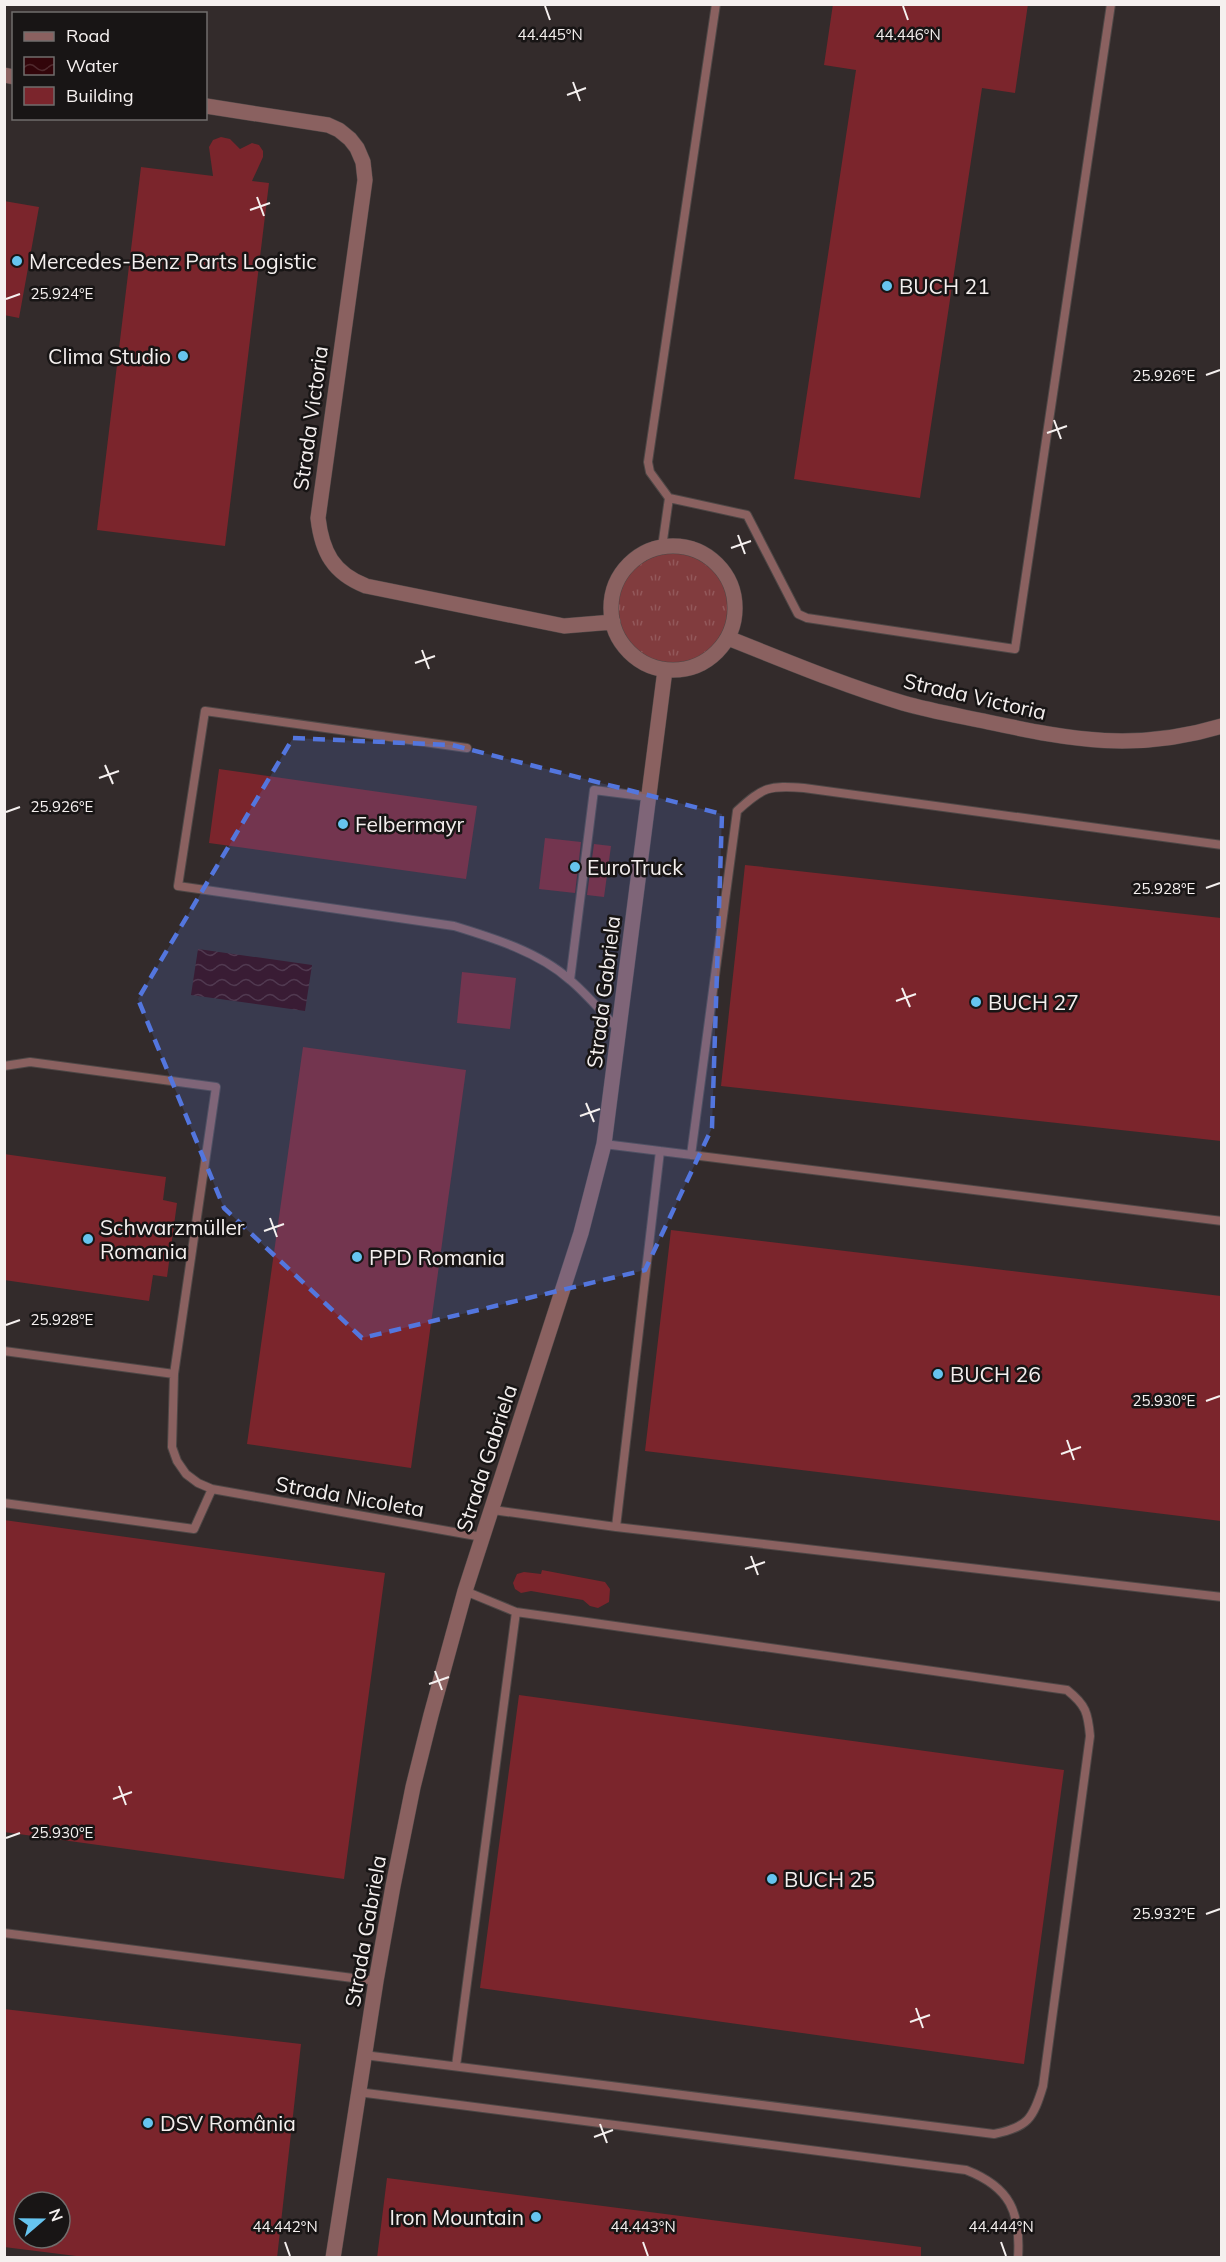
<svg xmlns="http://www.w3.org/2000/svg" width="1226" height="2262" font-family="Mulish,sans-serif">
	<defs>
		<pattern id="grass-tufts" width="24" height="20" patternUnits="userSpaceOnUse" patternTransform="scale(1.5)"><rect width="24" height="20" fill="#813c3e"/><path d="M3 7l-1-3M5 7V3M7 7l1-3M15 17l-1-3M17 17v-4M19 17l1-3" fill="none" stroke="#93585a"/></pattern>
		<pattern id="water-waves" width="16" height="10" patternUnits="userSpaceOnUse" patternTransform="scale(1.5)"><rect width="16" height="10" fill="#32050a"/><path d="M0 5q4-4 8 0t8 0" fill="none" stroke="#502a2e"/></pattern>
	</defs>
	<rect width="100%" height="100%" fill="#332b2b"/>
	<path fill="url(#grass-tufts)" d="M611 608a62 62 0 1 1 124 0a62 62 0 1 1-124 0Z"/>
	<path fill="url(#water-waves)" d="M198,949l114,16 -7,46 -114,-16z"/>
	<path fill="#7b252c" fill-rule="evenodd" d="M833,4h195l-13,89 -33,-5 -62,410 -126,-19 62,-409 -32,-5z
		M221,137l9,2 10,10 12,-6 7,2 4,6v6l-11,24 17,2 -44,363 -128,-16 44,-363 72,9 -4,-29 4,-7z
		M4,201l35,6 -20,111 -15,-3z
		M219,769l258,37 -11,73 -257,-36z
		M545,838l36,4 -6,51 -36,-4z
		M594,844l17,2 -7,51 -17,-2z
		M745,865l476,53v223l-500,-55z
		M462,972l54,6 -6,51 -53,-6z
		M303,1047l163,23 -55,398 -164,-24z
		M4,1154l162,23 -3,23 14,3 -10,74 -14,-2 -4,26 -145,-21z
		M671,1230l550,66v225l-576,-70z
		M4,1520l381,53 -41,306 -340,-47z
		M542,1570l63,12 5,7 -1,13 -11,6 -8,-2 -7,-6 -52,-9 -10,2 -6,-4 -2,-6 4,-9 7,-2 17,2z
		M519,1695l545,75 -40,294 -544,-76z
		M4,2009l297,35 -24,214h-185l-88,-11zM24,2202h36v36h-36z
		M387,2178l534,69v11h-544z"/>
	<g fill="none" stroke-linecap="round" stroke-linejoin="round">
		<g stroke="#4e4746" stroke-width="10">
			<path id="service" d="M716,4l-68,458 2,10 19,26 78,17 51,99 9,4 208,31 96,-645
				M662,547l7,-49
				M467,748l-262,-37 -27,175 276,40c39,12 85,26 116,54 18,15 33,34 49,50
				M570,980l24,-190 55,7
				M4,1066l26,-4 186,25 -42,287 -2,73 5,14 9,13 12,9 14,6 270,48
				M604,1144l618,77
				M691,1155l46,-344c26,-24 32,-26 67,-23l418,57
				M4,1351l170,23
				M4,1503l190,26 18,-40
				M493,1510l123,17 606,70
				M616,1527l44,-376
				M4,1933l372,48
				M364,2055l630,79c34,-7 39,-15 49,-48l47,-350c-2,-23 -4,-31 -23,-46l-551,-78 -51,-21
				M456,2066l60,-454
				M358,2092l608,78c44,17 55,42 52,88"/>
		</g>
		<g stroke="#4e4746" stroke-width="16">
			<path id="minor" d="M4,75l10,2
				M206,106l122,19 11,5 11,9 7,9 6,14 2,18 -47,338c4,34 15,55 48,68l198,40 49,-4
				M611 608a62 62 0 1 1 124 0a62 62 0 1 1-124 0Z
				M728,638c58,23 115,47 175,65 28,8 57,13 85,19 85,18 147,30 234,4
				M333,2258l43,-277 17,-95 20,-99 18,-72 34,-124 116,-358 23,-89 61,-474"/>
		</g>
		<use href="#service" stroke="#8a6160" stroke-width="8"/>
		<use href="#minor" stroke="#8a6160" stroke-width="15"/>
	</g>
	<path fill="#5376de" fill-opacity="0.2" stroke="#5376de" stroke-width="4.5" stroke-dasharray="12 8" stroke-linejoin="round" d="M293,738l159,7 270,69 -10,314 -67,142 -283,68 -138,-130 -86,-209z"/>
	<path fill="none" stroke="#f5f0ef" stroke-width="2" d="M545,6l5,14M903,6l5,14M573,82l7,19M567,95l19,-7M257,197l7,19M250,210l20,-7M6,299l14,-5M1206,375l14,-5M1054,420l7,19M1047,433l20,-7M738,535l7,19M731,548l20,-7M422,650l7,19M415,663l20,-7M105,765l8,19M99,778l20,-7M6,812l14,-5M1206,888l14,-5M902,988l8,19M896,1001l20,-7M586,1103l8,19M580,1116l20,-7M270,1218l7,19M264,1231l20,-7M6,1325l14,-5M1206,1401l14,-5M1067,1440l7,20M1061,1454l20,-7M751,1556l7,19M745,1569l20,-7M435,1671l7,19M429,1684l20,-7M119,1786l7,19M113,1799l19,-7M6,1838l14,-5M1206,1914l14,-5M916,2008l7,20M910,2022l20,-7M600,2124l7,19M594,2137l19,-7M285,2242l5,14M643,2242l5,14M1001,2242l5,14"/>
	<g fill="#66c4ef" stroke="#181515" stroke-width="2">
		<circle cx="17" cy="261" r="6"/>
		<circle cx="887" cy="286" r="6"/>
		<circle cx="183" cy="356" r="6"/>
		<circle cx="343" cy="824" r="6"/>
		<circle cx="575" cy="867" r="6"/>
		<circle cx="976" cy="1002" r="6"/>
		<circle cx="88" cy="1239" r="6"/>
		<circle cx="357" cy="1257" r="6"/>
		<circle cx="938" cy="1374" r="6"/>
		<circle cx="772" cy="1879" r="6"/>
		<circle cx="148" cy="2123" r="6"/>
		<circle cx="536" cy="2217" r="6"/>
	</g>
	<g text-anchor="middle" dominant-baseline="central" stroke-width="5" stroke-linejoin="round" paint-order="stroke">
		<g font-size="21" fill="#f5f0ef" stroke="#181515" text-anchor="start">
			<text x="29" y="261">Mercedes-Benz Parts Logistic</text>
			<text x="899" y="286">BUCH 21</text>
			<text x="171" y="356" text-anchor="end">Clima Studio</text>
			<text x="355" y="824">Felbermayr</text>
			<text x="587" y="867">EuroTruck</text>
			<text x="988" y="1002">BUCH 27</text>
			<text x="100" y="1227">Schwarzmüller<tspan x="100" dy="24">Romania</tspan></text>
			<text x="369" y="1257">PPD Romania</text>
			<text x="950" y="1374">BUCH 26</text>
			<text x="784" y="1879">BUCH 25</text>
			<text x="160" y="2123">DSV România</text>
			<text x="524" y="2217" text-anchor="end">Iron Mountain</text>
		</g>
		<g font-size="21" fill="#f5f0ef" stroke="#181515">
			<text transform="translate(310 418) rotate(-82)">Strada Victoria</text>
			<text transform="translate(975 696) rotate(13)">Strada Victoria</text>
			<text transform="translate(603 992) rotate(-83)">Strada Gabriela</text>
			<text transform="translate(486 1458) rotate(-72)">Strada Gabriela</text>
			<text transform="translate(350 1496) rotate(10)">Strada Nicoleta</text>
			<text transform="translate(365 1931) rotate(-80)">Strada Gabriela</text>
		</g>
	</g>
	<g font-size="15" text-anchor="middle" fill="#f5f0ef" stroke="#181515" stroke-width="5" stroke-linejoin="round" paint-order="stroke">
		<text x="550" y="40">44.445°N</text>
		<text x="908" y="40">44.446°N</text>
		<text x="62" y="299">25.924°E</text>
		<text x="1164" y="381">25.926°E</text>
		<text x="62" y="812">25.926°E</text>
		<text x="1164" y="894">25.928°E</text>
		<text x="62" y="1325">25.928°E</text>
		<text x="1164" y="1406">25.930°E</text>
		<text x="62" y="1838">25.930°E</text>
		<text x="1164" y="1919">25.932°E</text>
		<text x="285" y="2232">44.442°N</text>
		<text x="643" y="2232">44.443°N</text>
		<text x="1001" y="2232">44.444°N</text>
	</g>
	<rect width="1226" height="2262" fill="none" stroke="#f5f0ef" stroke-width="12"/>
	<rect x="12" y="12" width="195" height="108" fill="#181515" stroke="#706d6c" stroke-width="1.5"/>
	<rect x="24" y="32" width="30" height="9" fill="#8a6160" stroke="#706d6c" stroke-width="1.5"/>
	<text x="66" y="42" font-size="18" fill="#f5f0ef">Road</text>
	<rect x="24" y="57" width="30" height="18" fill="url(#water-waves)" stroke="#706d6c" stroke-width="1.5"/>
	<text x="66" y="72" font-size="18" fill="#f5f0ef">Water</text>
	<rect x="24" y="87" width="30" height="18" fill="#7b252c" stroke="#706d6c" stroke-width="1.5"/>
	<text x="66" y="102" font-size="18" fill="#f5f0ef">Building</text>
	<g transform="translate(42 2220) rotate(70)"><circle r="28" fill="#181515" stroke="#706d6c" stroke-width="1.5"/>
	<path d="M0-4.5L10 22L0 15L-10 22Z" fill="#66c4ef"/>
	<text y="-9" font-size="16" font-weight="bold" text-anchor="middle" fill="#f5f0ef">N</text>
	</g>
</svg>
